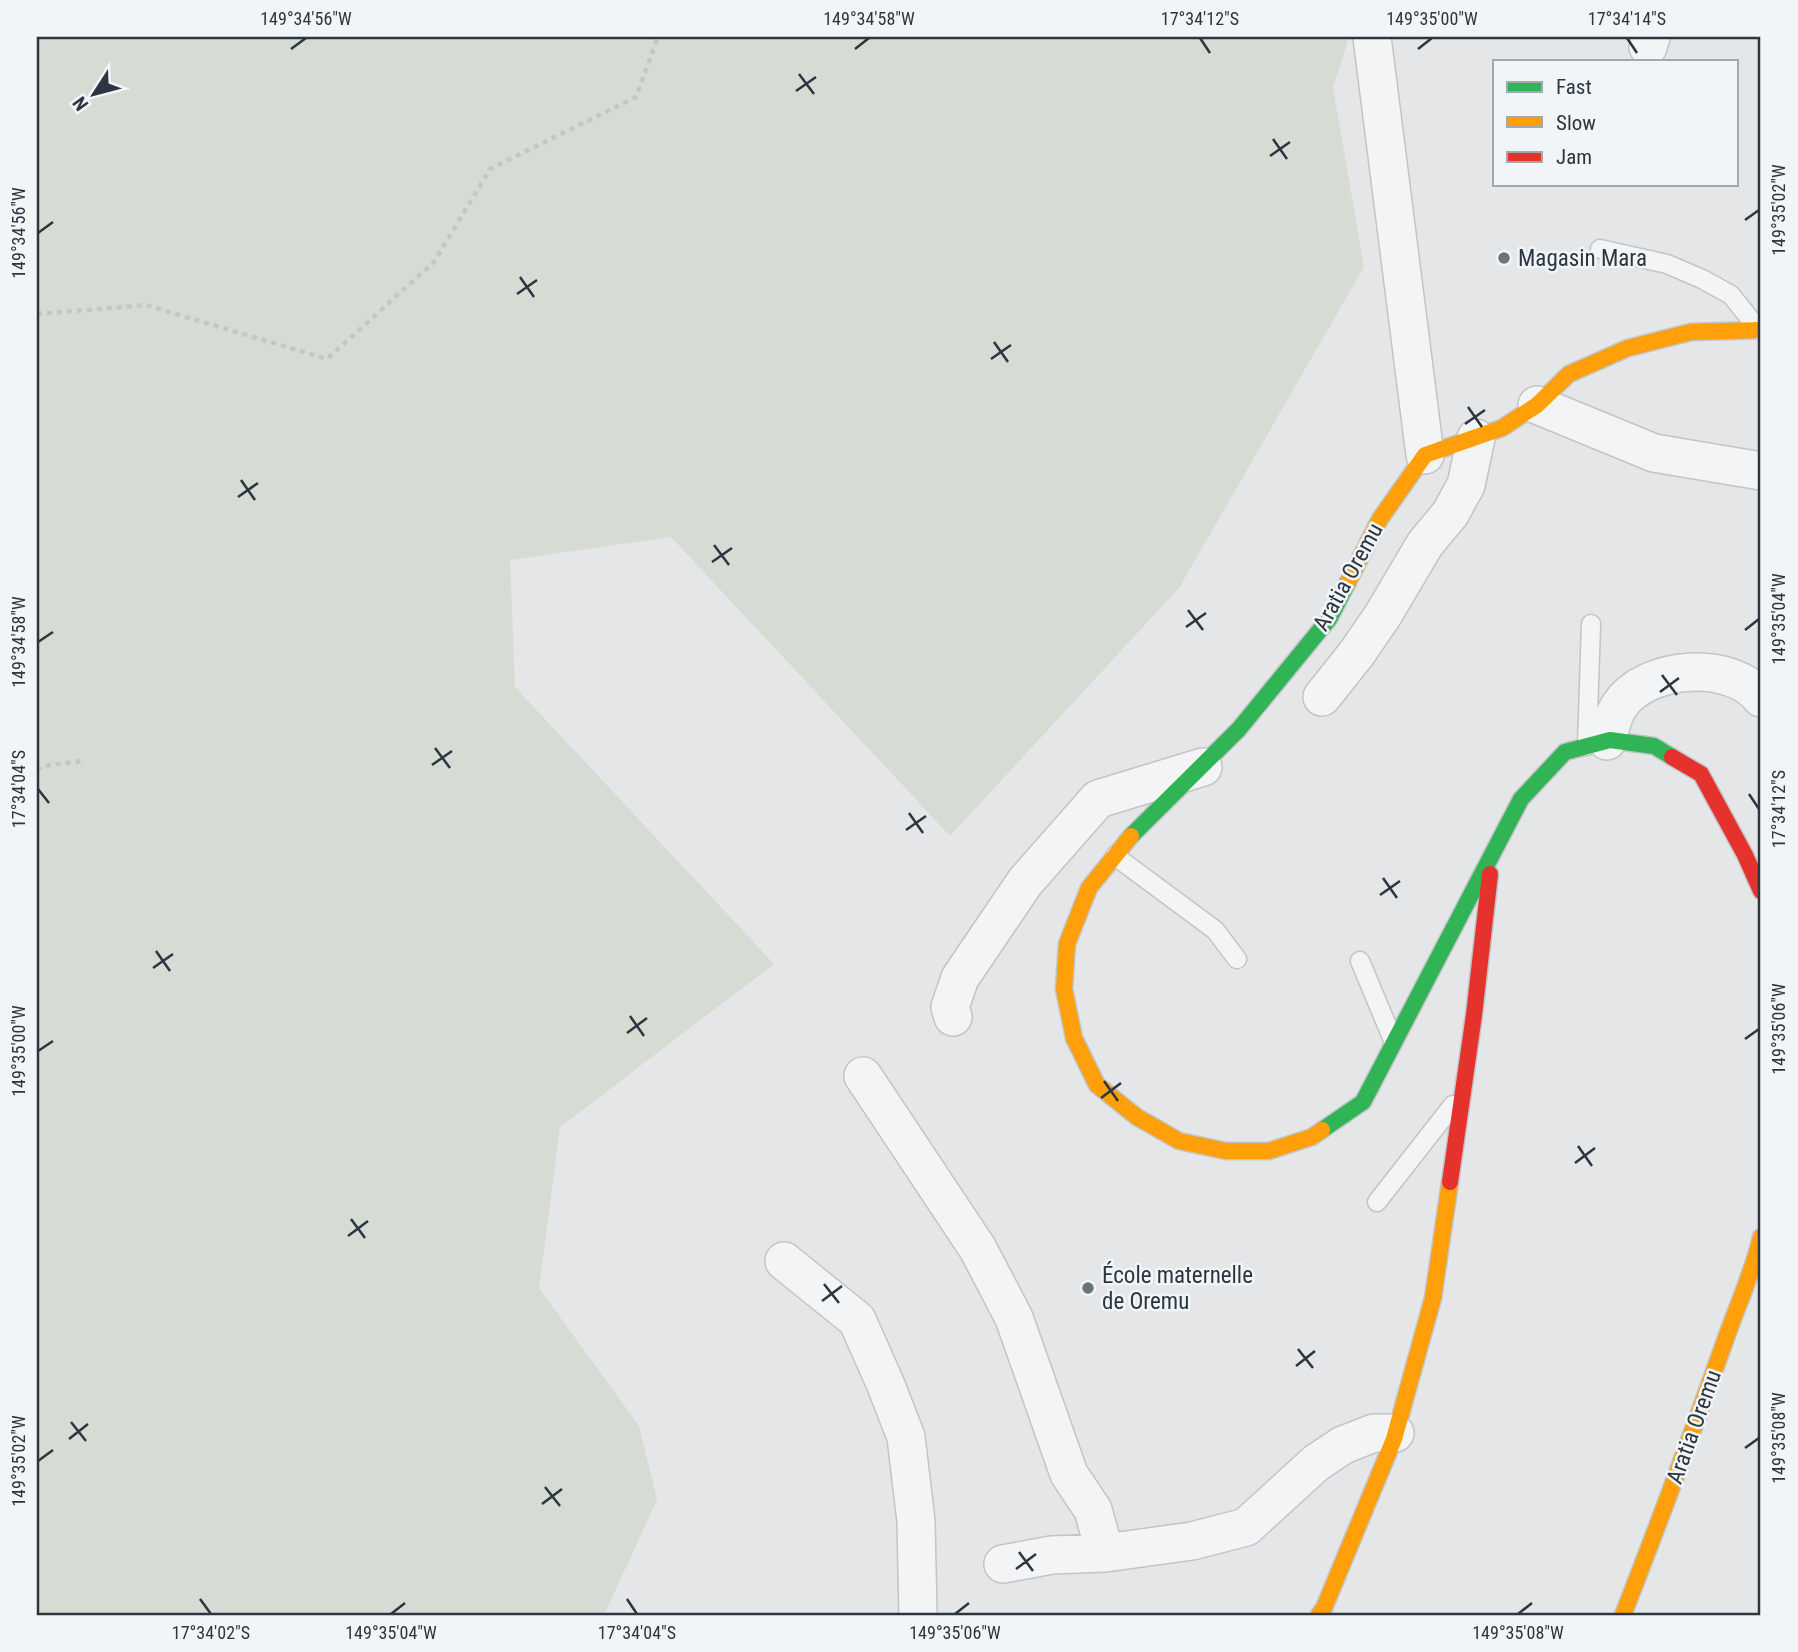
<svg xmlns="http://www.w3.org/2000/svg" width="1798" height="1652" font-family="'Roboto Condensed',sans-serif">
	<rect width="100%" height="100%" fill="#e4e6e8"/>
	<path fill="#d6dcd4" d="M37,37h1312l-16,51 31,179 -185,321 -229,248 -279,-299 -161,23 5,127 259,277 -214,163 -21,161 100,138 18,74 -53,115h-567z"/>
	<g fill="none" stroke-linecap="round" stroke-linejoin="round">
		<g stroke="#c2c4c6" stroke-width="21">
			<path id="lane" d="M1600,249l67,15 35,15 29,16 28,35
				M1587,746l4,-122
				M1115,856l100,74 22,29
				M1360,961l33,79
				M1377,1202l76,-97"/>
		</g>
		<g stroke="#c2c4c6" stroke-width="40">
			<path id="street" d="M1372,37l53,418
				M1648,47l3,-10
				M1537,405l117,48 107,18
				M1322,697l35,-44 26,-38 42,-71 25,-30 16,-29 10,-47
				M1607,741c3,-11 6,-27 13,-36 27,-40 112,-45 141,-7
				M953,1017l-3,-10 10,-29 65,-96 73,-83 105,-32
				M863,1076l115,173 36,69 55,156 24,36 12,43
				M784,1261l73,59 28,63 21,54 10,84 2,94
				M1003,1564l49,-9 53,-2 87,-12 54,-14 70,-64 27,-18 31,-12h21"/>
		</g>
		<g stroke="#c2c4c6" stroke-width="19">
			<path id="fast" d="M1131,836l108,-107 90,-110 19,-37
				M1322,1130l41,-28 158,-303 44,-47 45,-12 44,6 18,11"/>
		</g>
		<g stroke="#c2c4c6" stroke-width="19">
			<path id="slow" d="M1348,582l32,-63 45,-64 77,-27 35,-23 32,-31 59,-26 63,-16 70,-2
				M1131,836l-42,52 -22,56 -3,45 10,49 23,47 40,32 42,24 47,10h43l43,-14 10,-7
				M1319,1615l5,-7 70,-169 39,-141 17,-116
				M1623,1615c36,-92 70,-184 103,-277 12,-34 27,-66 35,-101"/>
		</g>
		<g stroke="#c2c4c6" stroke-width="19">
			<path id="jam" d="M1672,757l29,17 44,81 16,36
				M1450,1182l24,-167 16,-141"/>
		</g>
		<path stroke="#c4c7c8" stroke-width="4.5" stroke-dasharray="5 5" stroke-linecap="butt" d="M37,314l109,-9 181,54 107,-97 56,-93 146,-72 22,-60
			M37,770l6,-4 39,-5"/>
		<use href="#lane" stroke="#f3f4f5" stroke-width="18"/>
		<use href="#street" stroke="#f3f4f5" stroke-width="37"/>
		<use href="#fast" stroke="#30b455" stroke-width="16"/>
		<use href="#slow" stroke="#ff9f0a" stroke-width="16"/>
		<use href="#jam" stroke="#e5322d" stroke-width="16"/>
	</g>
	<path fill="none" stroke="#2b3641" stroke-width="2.5" d="M1200,38l10,15M1627,38l10,15M291,49l15,-11M855,49l14,-11M1418,49l14,-11M799,74l15,20M796,91l20,-14M1273,139l14,20M1270,156l20,-14M1745,220l14,-10M38,233l15,-11M520,277l14,20M517,294l20,-14M994,342l14,20M991,359l20,-14M1468,407l14,20M1465,424l20,-14M241,480l14,20M238,497l20,-14M714,545l15,20M712,562l20,-14M1188,610l15,20M1186,627l20,-14M1745,630l14,-11M38,642l15,-10M1662,675l15,20M1660,692l19,-14M435,748l15,20M432,765l20,-14M38,789l11,14M1749,794l10,15M909,813l14,20M906,830l20,-14M1383,878l14,20M1380,895l20,-14M156,951l14,20M153,968l20,-14M630,1016l14,20M627,1033l20,-15M1745,1039l14,-10M38,1051l15,-10M1104,1081l14,20M1101,1098l20,-15M1578,1146l14,20M1575,1163l20,-15M351,1219l14,19M348,1236l20,-15M824,1284l15,19M822,1301l20,-15M1298,1349l15,19M1296,1366l19,-15M71,1422l15,19M69,1439l19,-15M1745,1448l14,-10M38,1461l15,-11M545,1487l15,19M542,1504l20,-15M1019,1552l14,19M1016,1569l20,-15M200,1599l11,15M627,1599l10,15M391,1614l14,-11M955,1614l14,-11M1518,1614l14,-11"/>
	<g fill="#6c747b" stroke="#f2f5f7" stroke-width="2.5">
		<circle cx="1504" cy="258" r="7"/>
		<circle cx="1088" cy="1288" r="7"/>
	</g>
	<g text-anchor="middle" dominant-baseline="central" stroke-width="5" stroke-linejoin="round" paint-order="stroke">
		<g font-size="23" fill="#2b3641" stroke="#f2f5f7" text-anchor="start">
			<text x="1518" y="258">Magasin Mara</text>
			<text x="1102" y="1275">École maternelle<tspan x="1102" dy="26">de Oremu</tspan></text>
		</g>
		<g font-size="23" fill="#2b3641" stroke="#f2f5f7">
			<text transform="translate(1348 577) rotate(-61)">Aratia Oremu</text>
			<text transform="translate(1694 1427) rotate(-70)">Aratia Oremu</text>
		</g>
	</g>
	<rect width="1798" height="1652" fill="none" stroke="#f2f5f7" stroke-width="77"/>
	<rect x="1493" y="60" width="245" height="126" fill="#f2f5f7" stroke="#a2a9ae" stroke-width="2"/>
	<rect x="1507" y="82" width="35" height="10" fill="#30b455" stroke="#a2a9ae" stroke-width="2"/>
	<text x="1556" y="94" font-size="21" fill="#2b3641">Fast</text>
	<rect x="1507" y="117" width="35" height="10" fill="#ff9f0a" stroke="#a2a9ae" stroke-width="2"/>
	<text x="1556" y="130" font-size="21" fill="#2b3641">Slow</text>
	<rect x="1507" y="152" width="35" height="10" fill="#e5322d" stroke="#a2a9ae" stroke-width="2"/>
	<text x="1556" y="164" font-size="21" fill="#2b3641">Jam</text>
	<g transform="translate(94 94) rotate(234)" stroke="#f2f5f7" stroke-width="5" paint-order="stroke">
	<path d="M0-5L12 26L0 18L-12 26Z" fill="#2b3641"/>
	<text y="-10" font-size="19" font-weight="bold" text-anchor="middle" fill="#2b3641">N</text>
	</g>
	<rect x="38" y="38" width="1721" height="1576" fill="none" stroke="#2b3641" stroke-width="2.5"/>
	<g font-size="18" text-anchor="middle" fill="#2b3641">
		<text x="306" y="25">149°34'56"W</text>
		<text x="869" y="25">149°34'58"W</text>
		<text x="1200" y="25">17°34'12"S</text>
		<text x="1432" y="25">149°35'00"W</text>
		<text x="1627" y="25">17°34'14"S</text>
		<text transform="translate(1779 210) rotate(-90)" y="6">149°35'02"W</text>
		<text transform="translate(19 233) rotate(-90)" y="6">149°34'56"W</text>
		<text transform="translate(1779 619) rotate(-90)" y="6">149°35'04"W</text>
		<text transform="translate(19 642) rotate(-90)" y="6">149°34'58"W</text>
		<text transform="translate(19 789) rotate(-90)" y="6">17°34'04"S</text>
		<text transform="translate(1779 809) rotate(-90)" y="6">17°34'12"S</text>
		<text transform="translate(1779 1029) rotate(-90)" y="6">149°35'06"W</text>
		<text transform="translate(19 1051) rotate(-90)" y="6">149°35'00"W</text>
		<text transform="translate(1779 1438) rotate(-90)" y="6">149°35'08"W</text>
		<text transform="translate(19 1461) rotate(-90)" y="6">149°35'02"W</text>
		<text x="211" y="1639">17°34'02"S</text>
		<text x="391" y="1639">149°35'04"W</text>
		<text x="637" y="1639">17°34'04"S</text>
		<text x="955" y="1639">149°35'06"W</text>
		<text x="1518" y="1639">149°35'08"W</text>
	</g>
</svg>
